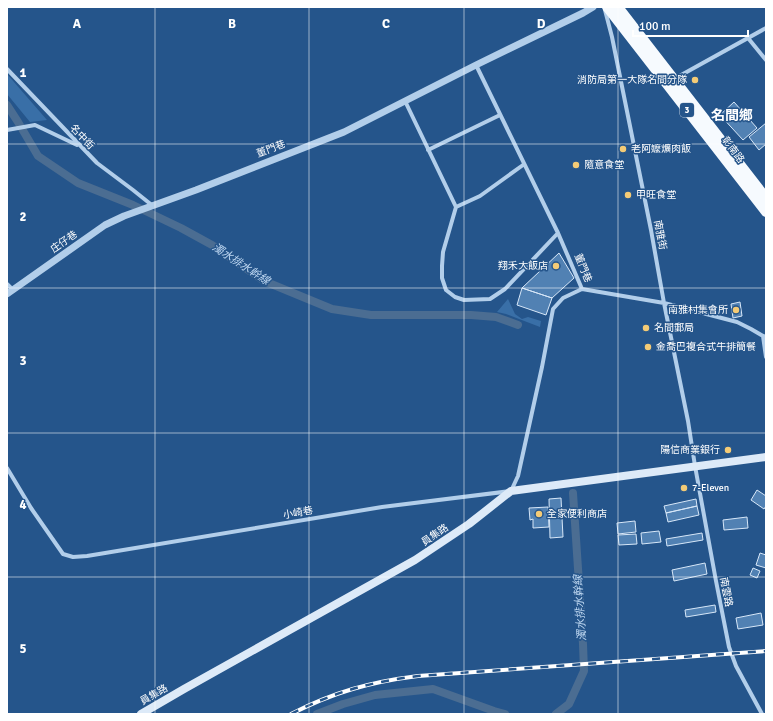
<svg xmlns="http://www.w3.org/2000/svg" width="773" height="721" font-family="Signika,'Noto Sans TC',sans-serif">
	<rect width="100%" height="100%" fill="#25558b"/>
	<path fill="#396fa7" d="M7,74l40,46 -17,2 -23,-28z
		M508,299l7,15 7,5 6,-2 13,4 -1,6 -34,-13 -9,-2z"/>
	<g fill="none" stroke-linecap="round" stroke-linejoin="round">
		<path stroke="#4b6d92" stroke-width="8" d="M7,105l11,17 20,34 40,27 55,22 48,23 31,17 52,36 68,28 39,6h100l25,2 22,8
			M317,714l26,-10 32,-9 58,-6 61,22 11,3
			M556,714l13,-10 15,-33 -1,-27 -10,-151"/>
	</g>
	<path fill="#5181b3" stroke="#d7e7f8" d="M734,102l23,26 -14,12 -23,-25z
		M766,123v21l-7,6 -10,-13z
		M559,253l15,25 -22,20 -30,-10z
		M522,288l30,10 -6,17 -29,-10z
		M740,302l2,14 -9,2 -2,-14z
		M757,490l9,6v10l-2,3 -13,-9z
		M561,498l2,39 -13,1 -1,-39z
		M696,499l1,7 -31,7 -2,-7z
		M697,506l2,9 -31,7 -2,-9z
		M548,507l1,20 -16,1v-9l-3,1 -1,-12z
		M747,517l1,11 -24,2 -1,-10z
		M635,521l1,11 -18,2 -1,-11z
		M659,531l2,11 -19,2 -1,-11z
		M702,533l1,7 -36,6 -1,-7z
		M636,534l1,10 -18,1 -1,-10z
		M760,553l6,2v13l-10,-3z
		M705,563l2,11 -33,7 -2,-11z
		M753,568l7,3 -3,7 -7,-3z
		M715,605l1,7 -30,5 -1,-7z
		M761,613l2,12 -25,4 -2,-11z"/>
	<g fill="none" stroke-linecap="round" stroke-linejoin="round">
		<path stroke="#b2ceea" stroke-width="4" d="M605,10l7,27 39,193 13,73 24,118 7,45 21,115 13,66 7,19 26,48
			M748,38l18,22
			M476,65l82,168 24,56
			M7,69l90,94 36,27 20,16
			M674,79l92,-51
			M405,101l51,106 -13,45 -1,14v12l4,12 9,7 9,3 26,-1 15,-10 53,-56
			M7,130l28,-5 42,20
			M428,150l72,-35
			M456,207l24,-11 43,-31
			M7,284l6,6
			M582,289l82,14 73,19 14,7 12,7 3,1
			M763,336l3,21
			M7,468l24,40 32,46 10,3 14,-1 295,-49 129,-16 7,-15 24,-109 11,-58 10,-11 19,-9"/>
		<path stroke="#b2ceea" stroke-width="7" d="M7,294l98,-69 19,-9 72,-26 148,-58 132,-67 107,-52 10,-6"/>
		<path stroke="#ddeaf8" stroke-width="8" d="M141,714l43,-25 231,-129 54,-36 42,-33 255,-34"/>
		<path stroke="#f6fafe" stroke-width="10" d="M607,7l159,205
			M618,7l148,191"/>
		<g stroke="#fff" stroke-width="4">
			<path id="rail" d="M291,714c43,-22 79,-32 127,-38l348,-25"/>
		</g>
		<use href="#rail" stroke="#25558b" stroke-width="2.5" stroke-dasharray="8" stroke-linecap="butt"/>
	</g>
	<path fill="none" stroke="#fff" stroke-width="1" stroke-opacity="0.55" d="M155,7v707M309,7v707M464,7v707M618,7v707M7,144h759M7,288h759M7,433h759M7,577h759"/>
	<g fill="#f4cb76" stroke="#25558b" stroke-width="1.5">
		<circle cx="695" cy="80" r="4"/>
		<circle cx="623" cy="149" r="4"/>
		<circle cx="576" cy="165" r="4"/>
		<circle cx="628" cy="195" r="4"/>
		<circle cx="556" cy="266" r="4"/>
		<circle cx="736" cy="310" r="4"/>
		<circle cx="646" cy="328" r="4"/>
		<circle cx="648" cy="347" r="4"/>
		<circle cx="728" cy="450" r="4"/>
		<circle cx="684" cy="488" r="4"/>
		<circle cx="539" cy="514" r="4"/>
	</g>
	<g text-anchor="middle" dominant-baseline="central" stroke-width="3" stroke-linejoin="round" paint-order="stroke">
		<rect fill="#25558b" stroke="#beccdc" stroke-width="1" x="680" y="103" width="14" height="14" rx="3"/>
		<g font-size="9" font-weight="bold" fill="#fff">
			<text x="687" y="110">3</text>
		</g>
		<g font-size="10" fill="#fff" stroke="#25558b" text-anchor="start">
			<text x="687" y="80" text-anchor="end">消防局第一大隊名間分隊</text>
			<text x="631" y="149">老阿嬤爌肉飯</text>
			<text x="584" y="165">隨意食堂</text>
			<text x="636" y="195">甲旺食堂</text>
			<text x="548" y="266" text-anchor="end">翔禾大飯店</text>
			<text x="728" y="310" text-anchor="end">南雅村集會所</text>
			<text x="654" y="328">名間郵局</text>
			<text x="656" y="347">金喬巴複合式牛排簡餐</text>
			<text x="720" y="450" text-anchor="end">陽信商業銀行</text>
			<text x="692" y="488">7-Eleven</text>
			<text x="547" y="514">全家便利商店</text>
		</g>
		<g font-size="10" fill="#fff" stroke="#25558b">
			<text transform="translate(82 137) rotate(46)">名中街</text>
			<text transform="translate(271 149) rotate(-21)">董門巷</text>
			<text transform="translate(733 150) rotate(53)">彰南路</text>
			<text transform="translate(660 235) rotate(79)">南雅街</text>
			<text transform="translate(64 242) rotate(-35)">庄仔巷</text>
			<text transform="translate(583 268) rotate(68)">董門巷</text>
			<text transform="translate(298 513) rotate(-10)">小崎巷</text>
			<text transform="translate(435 535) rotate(-34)">員集路</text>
			<text transform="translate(726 592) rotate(79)">南雲路</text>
			<text transform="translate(154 695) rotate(-30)">員集路</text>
		</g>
		<g font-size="11" font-style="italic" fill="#bed7f1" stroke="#25558b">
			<text transform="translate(241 264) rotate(33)">濁水排水幹線</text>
			<text transform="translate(580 608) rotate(-94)">濁水排水幹線</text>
		</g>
		<g font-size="14" font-weight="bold" fill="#fff" stroke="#25558b">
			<text x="732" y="115">名間鄉</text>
		</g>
	</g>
	<g font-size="13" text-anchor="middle" font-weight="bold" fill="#fff" stroke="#25558b" stroke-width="3" stroke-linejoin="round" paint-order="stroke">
		<text x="77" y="28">A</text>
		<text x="232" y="28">B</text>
		<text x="386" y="28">C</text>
		<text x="541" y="28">D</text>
		<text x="23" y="77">1</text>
		<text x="23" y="221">2</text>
		<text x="23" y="365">3</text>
		<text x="23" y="509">4</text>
		<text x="23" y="653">5</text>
	</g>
	<rect width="773" height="721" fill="none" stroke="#ffffff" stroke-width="16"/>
	<path d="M633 30v6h115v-6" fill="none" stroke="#ffffff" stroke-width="2"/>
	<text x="639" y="30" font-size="12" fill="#ffffff" stroke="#25558b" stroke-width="3" paint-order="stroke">100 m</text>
</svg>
